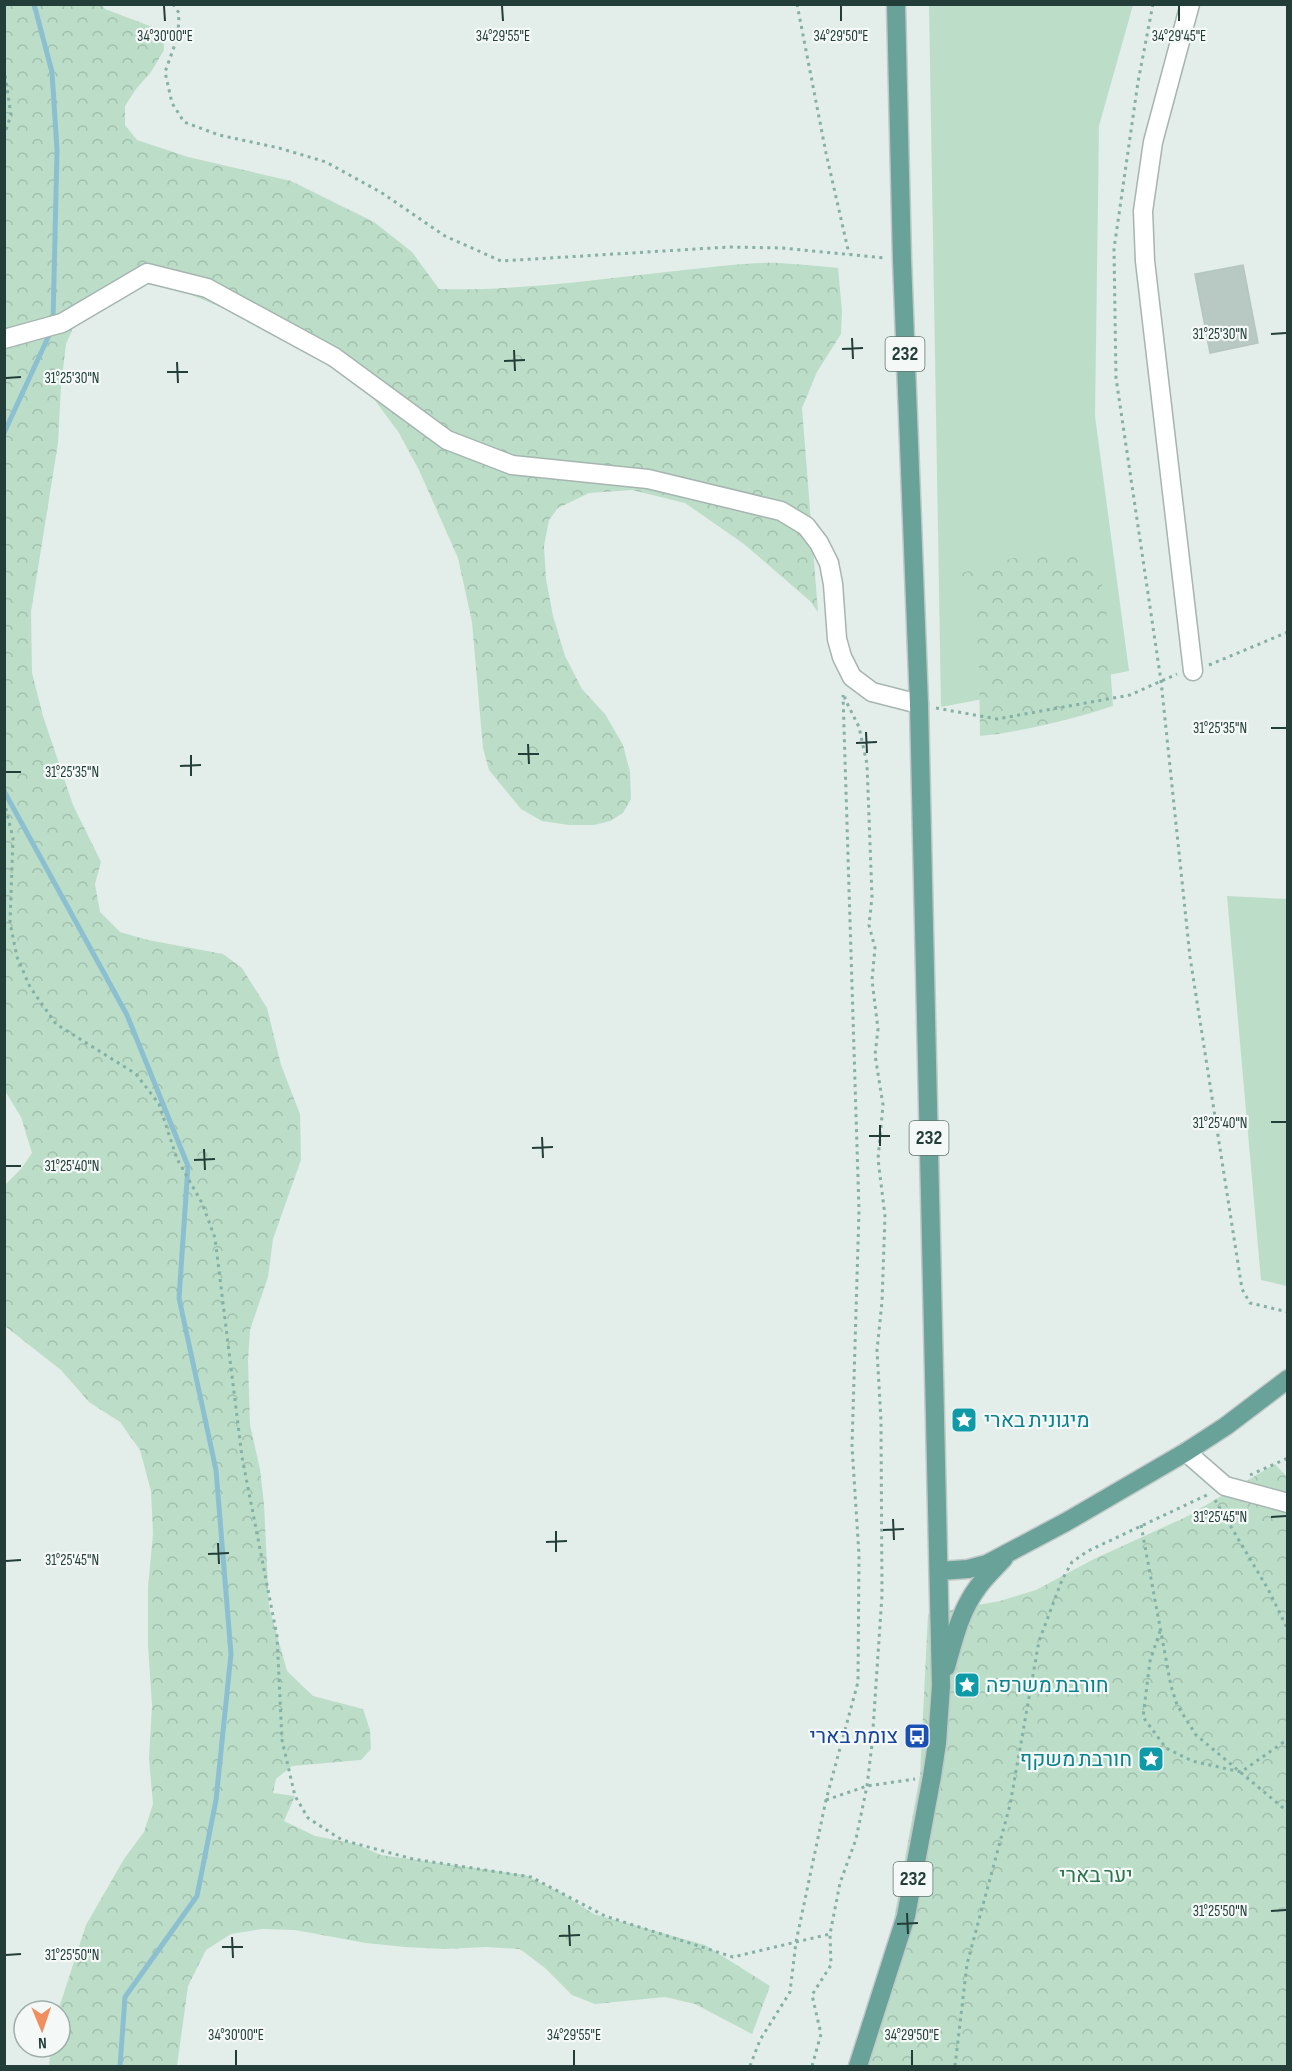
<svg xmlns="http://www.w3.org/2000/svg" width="1292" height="2071" font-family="'Sofia Sans Condensed',Heebo,sans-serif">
	<defs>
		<pattern id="forest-crowns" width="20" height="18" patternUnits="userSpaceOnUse" patternTransform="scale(1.5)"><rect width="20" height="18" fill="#bcdec8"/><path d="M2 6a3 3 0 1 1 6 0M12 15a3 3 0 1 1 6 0" fill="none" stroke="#a1c0ad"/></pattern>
	</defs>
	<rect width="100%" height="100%" fill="#e3ede9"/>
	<path fill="#bcdec8" d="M929,5h204l-34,121 -4,290 34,255 -188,36z
		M1227,896l60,3v387l-26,-6z"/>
	<path fill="url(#forest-crowns)" d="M4,5h98l3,4 58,22 1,19 -13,22 -15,17 -11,17v19l12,15 51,17 103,24 83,41 38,30 27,37c82,2 163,-10 245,-19 31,-3 63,-8 95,-7 20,1 40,3 59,5l4,43 -1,23 -24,38 -15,36 16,204 -8,-11 -66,-57 -59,-41 -53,-13 -43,3 -31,15 -9,12 -5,26 2,33 7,37 12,40 17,33 23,25 18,31 7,27 1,27 -8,14 -13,8 -16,4h-25l-27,-4 -21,-12 -32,-39 -6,-22 -11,-126 -14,-64 -39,-88 -20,-37 -25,-34 -29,-27 -81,-47 -106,-44 -43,5 -35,26 -14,32 -5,42 -3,57 -27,169 1,61 11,43 30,89 28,57 -6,22 5,28 20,20 28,8 75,14 19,14 25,40 14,57 19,49 1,46 -28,79 -5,38 -18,53 -2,31 2,64 10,44 4,35 5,103 18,64 26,25 50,13 7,21 1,19 -10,11 -69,6 -16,13 -3,14 22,3 -11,25 31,15 41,8 25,11 144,20 36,18 33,21 111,31 65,41 -18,48 -57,-30 -30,-7 -70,7 -23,-9 -27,-27 -25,-19 -34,-2 -42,2 -39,-2 -39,-4 -71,-13 -33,-1 -31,5 -25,16 -18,36 -11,80h-128l2,-19h9v-36h-2l28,-86 38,-66 20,-27 9,-28 -4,-45 3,-54 -4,-60v-58l5,-53 -2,-43 -11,-41 -20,-28 -31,-20 -28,-32 -56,-44v-141l16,-16 11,-16 -11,-36 -17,-28z
		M1041,550l52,8 12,35 8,113c-43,14 -88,25 -133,30l-1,-70 -4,-62 -17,-30z
		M1275,1464l13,14 -1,588h-436l17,-47 24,-89 28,-155 8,-161 72,-13 36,-11 58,-31 92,-42z"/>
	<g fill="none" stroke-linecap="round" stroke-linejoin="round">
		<path stroke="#8cc0d1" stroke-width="5" d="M34,4l18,68 5,78 -4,172
			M4,433l47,-102
			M4,791l123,224 61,151 -9,132 37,172 15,184 -15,146 -19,96 -72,101 -5,69"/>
	</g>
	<path fill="#b8c8c3" stroke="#b5c6c1" stroke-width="1.5" d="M1243,265l15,78 -48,10 -15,-79z"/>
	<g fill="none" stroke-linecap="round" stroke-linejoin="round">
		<g stroke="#a6b5b1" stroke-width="21">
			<path id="minor" d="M1190,4l-37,138 -10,69 2,50 48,410
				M4,339l58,-16 85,-50 60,15 127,69 113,83 65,25 136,14 133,32 25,15 13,17 10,20 4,21 4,55 5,18 10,20 20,15 47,12
				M1186,1452l39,34 63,17"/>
		</g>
		<g stroke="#c1c9c8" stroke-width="21">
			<path id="major" d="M940,1571l28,-2 19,-5 79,-42 120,-70 40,-26 62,-47
				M946,1667c8,-28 14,-56 32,-80 7,-10 17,-19 26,-29
				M858,2066l48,-150 26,-140 5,-33 4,-57 -22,-982 -17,-444 -6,-256"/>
		</g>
		<path stroke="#84b0a6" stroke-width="3" stroke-dasharray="3 4.5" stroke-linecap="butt" d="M173,4l6,9 -1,23 -13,36 7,31 12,19 35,13 60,13 47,14 56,31 63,43 56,25 228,-14 53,1 103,10
			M797,4l29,149 23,101
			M1153,4l-15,78 -24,167 2,129 45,303 29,276 52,332 8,14 38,9
			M4,68l7,47 -7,21
			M1209,665l79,-33
			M936,708l61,11 133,-24 47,-21
			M4,801l9,37 -3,85 7,34 13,30 26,37 80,50 23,30 18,55 25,44 13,35 27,219 35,179 5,104 13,56 13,22 34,22 71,19 118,18 74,39 128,41 97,-23
			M1250,1475l38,-17
			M1215,1500l53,89 20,41
			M1141,1525l30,161 6,19 19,30 92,77
			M1160,1631l-10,30 -7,56 23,31 26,13 49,11 47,-33
			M826,1800l41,-14 48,-7
			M750,2066l10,-26 30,-48 6,-50 30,-142 32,-118 1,-127 -7,-109 7,-235 -16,-516
			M812,2066l9,-32 -9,-39 19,-30 -1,-31 10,-51 16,-44 11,-53 5,-42 10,-149 -1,-174 -4,-71 5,-48 3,-86 -7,-57 5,-54 -8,-50 3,-26 -6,-49 3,-32 -6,-23 3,-28 -5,-133 -8,-37 -14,-28v-5
			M955,2066l12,-102 43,-159 29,-164 23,-61 10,-18 16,-11 121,-57"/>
		<use href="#minor" stroke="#fff" stroke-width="18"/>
		<use href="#major" stroke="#68a298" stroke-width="18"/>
	</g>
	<path fill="none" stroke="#233e39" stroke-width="2" d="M164,6l1,15M502,6l1,15M841,6v15M1179,6v15M1271,334l15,-1M852,338l1,21M842,349l21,-1M514,350l1,21M504,361l21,-1M177,362l1,21M167,372h21M6,378l15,-1M1271,728h15M866,732l1,21M856,743l21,-1M528,744l1,20M518,754h21M191,755v21M180,766l21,-1M6,772h15M1271,1122h15M880,1125v21M869,1136h21M542,1137l1,21M532,1148l21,-1M204,1149l1,21M194,1160l21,-1M6,1166h15M1271,1517l15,-1M893,1519l1,21M883,1530l21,-1M556,1531v21M546,1542l21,-1M218,1543l1,21M208,1554l21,-1M6,1561l15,-1M1271,1911l15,-1M907,1913l1,21M897,1924l21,-1M569,1925l1,21M559,1936l21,-1M232,1937l1,21M222,1947h21M6,1955l15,-1M236,2050v15M574,2050v15M912,2050v15"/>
	<defs>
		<g id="sight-square" transform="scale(1.35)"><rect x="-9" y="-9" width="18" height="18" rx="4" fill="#0f9aa8" stroke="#f4f9f7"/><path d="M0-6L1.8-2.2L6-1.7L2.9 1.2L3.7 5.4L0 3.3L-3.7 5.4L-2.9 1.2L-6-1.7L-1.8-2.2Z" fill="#fff"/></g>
		<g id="bus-square" transform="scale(1.35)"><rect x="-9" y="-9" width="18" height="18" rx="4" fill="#1a4fb4" stroke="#f4f9f7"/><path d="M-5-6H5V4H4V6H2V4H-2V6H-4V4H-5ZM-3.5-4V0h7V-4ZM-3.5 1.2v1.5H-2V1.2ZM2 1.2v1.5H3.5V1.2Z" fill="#fff"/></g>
	</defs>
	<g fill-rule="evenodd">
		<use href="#sight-square" x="964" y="1420"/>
		<use href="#sight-square" x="967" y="1685"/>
		<use href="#bus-square" x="917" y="1736"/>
		<use href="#sight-square" x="1151" y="1759"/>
	</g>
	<g text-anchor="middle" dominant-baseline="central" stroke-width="4.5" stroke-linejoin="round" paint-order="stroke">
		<g fill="#f4f9f7" stroke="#627672" stroke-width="1.5">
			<rect x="885.5" y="337" width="39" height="34" rx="4.5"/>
			<rect x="909.5" y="1121" width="39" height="34" rx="4.5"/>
			<rect x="893.5" y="1862" width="39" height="34" rx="4.5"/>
		</g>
		<g font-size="20" font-weight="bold" fill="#233e39">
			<text x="905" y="354">232</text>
			<text x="929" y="1138">232</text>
			<text x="913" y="1879">232</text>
		</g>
		<g font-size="21" fill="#0d838f" stroke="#f4f9f7" text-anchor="start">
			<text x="984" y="1420">מיגונית בארי</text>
			<text x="986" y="1685">חורבת משרפה</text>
			<text x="1132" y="1759" text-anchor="end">חורבת משקף</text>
		</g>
		<g font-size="21" fill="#164399" stroke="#f4f9f7" text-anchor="end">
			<text x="898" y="1736">צומת בארי</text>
		</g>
		<g font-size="21" fill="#2d7550" stroke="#f4f9f7">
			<text x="1096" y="1875">יער בארי</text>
		</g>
	</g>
	<g font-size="15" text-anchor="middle" fill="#233e39" stroke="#f4f9f7" stroke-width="4.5" stroke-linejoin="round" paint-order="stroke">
		<text x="165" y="41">34°30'00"E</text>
		<text x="503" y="41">34°29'55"E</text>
		<text x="841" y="41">34°29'50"E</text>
		<text x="1179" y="41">34°29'45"E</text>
		<text x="1220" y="339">31°25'30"N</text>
		<text x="72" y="383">31°25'30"N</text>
		<text x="1220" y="733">31°25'35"N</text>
		<text x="72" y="777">31°25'35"N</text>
		<text x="1220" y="1128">31°25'40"N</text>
		<text x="72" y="1171">31°25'40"N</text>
		<text x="1220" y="1522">31°25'45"N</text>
		<text x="72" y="1565">31°25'45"N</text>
		<text x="1220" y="1916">31°25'50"N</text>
		<text x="72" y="1960">31°25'50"N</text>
		<text x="236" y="2040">34°30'00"E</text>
		<text x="574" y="2040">34°29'55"E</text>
		<text x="912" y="2040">34°29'50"E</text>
	</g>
	<rect width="1292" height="2071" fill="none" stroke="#233e39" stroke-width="12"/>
	<g transform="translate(42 2029) rotate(178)"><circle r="28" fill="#f4f9f7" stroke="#a0aeab" stroke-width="1.5"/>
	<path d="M0-4.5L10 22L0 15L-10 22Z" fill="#f08f5d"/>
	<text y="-9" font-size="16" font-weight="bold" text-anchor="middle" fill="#233e39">N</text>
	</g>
</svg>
